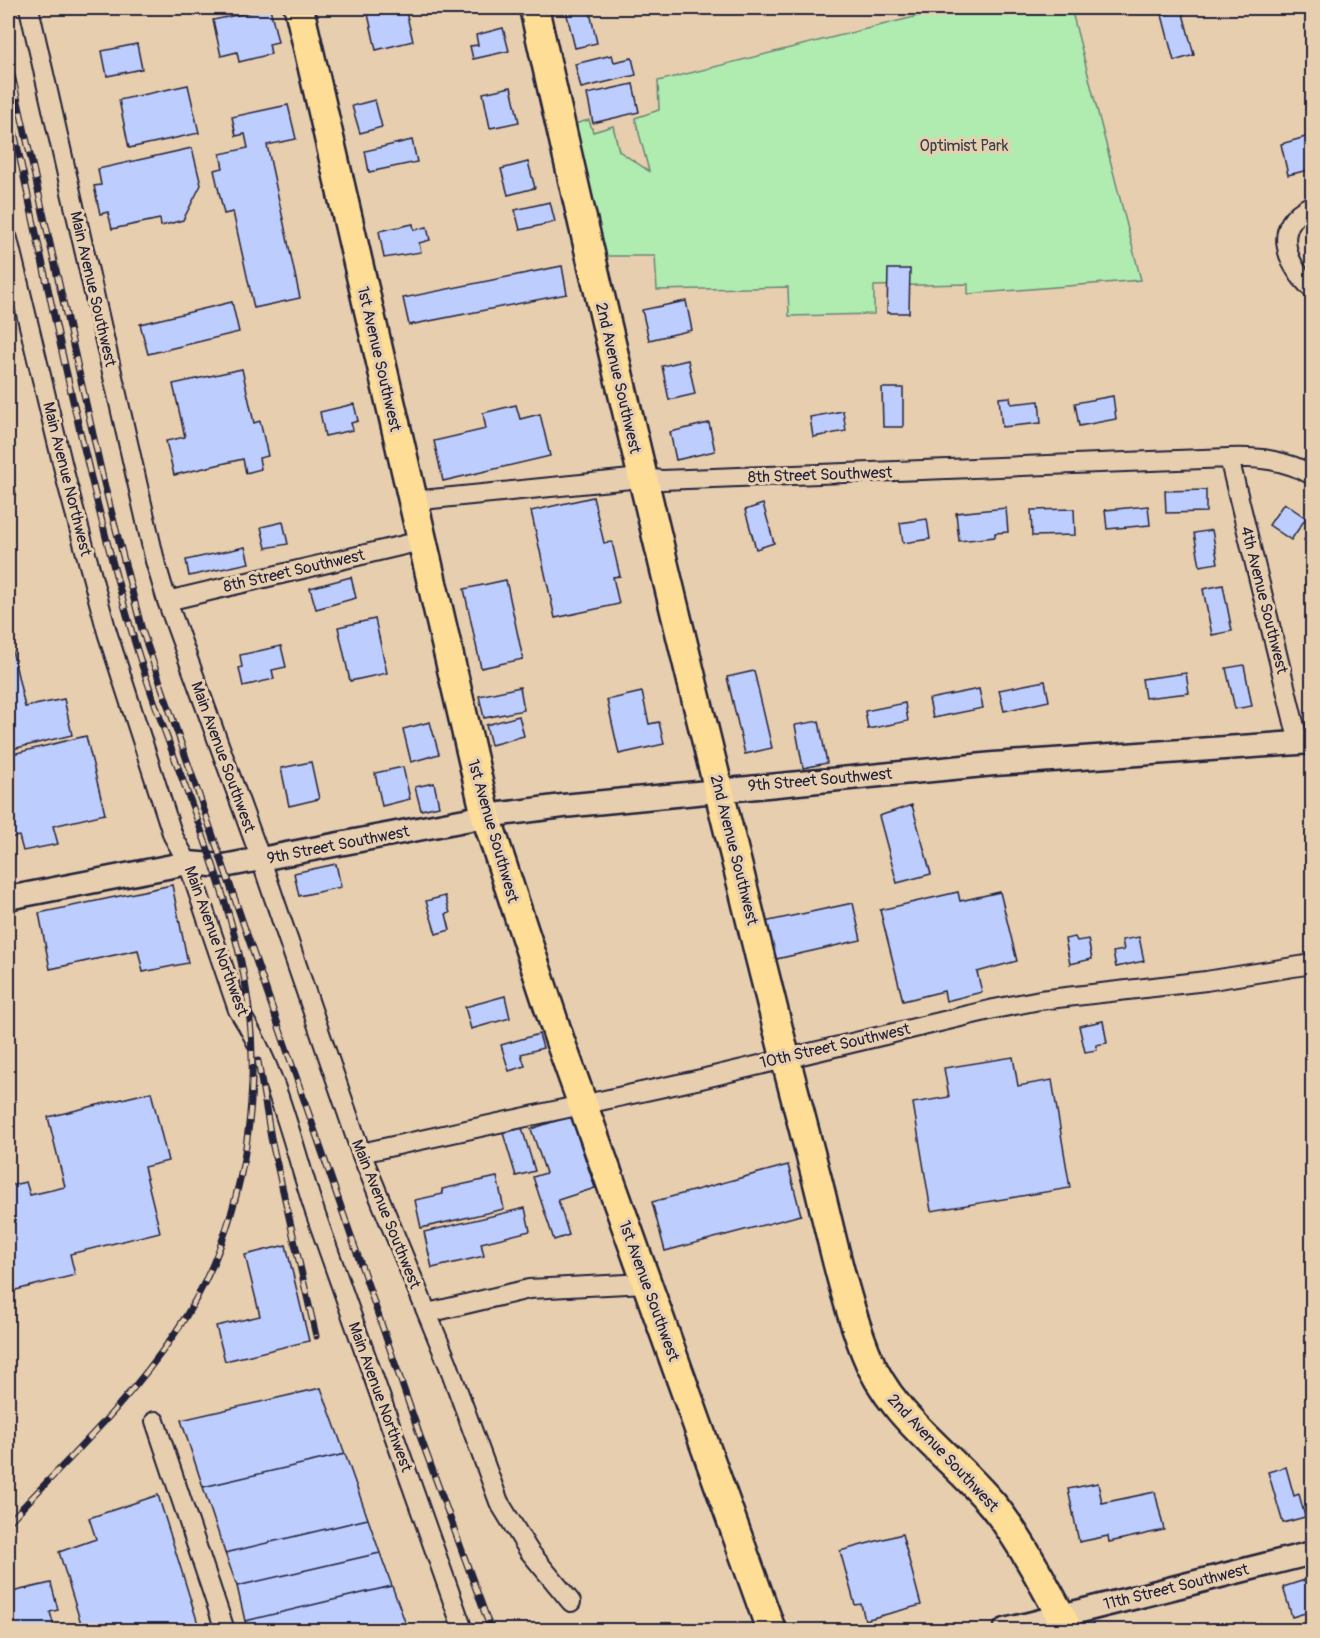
<svg xmlns="http://www.w3.org/2000/svg" width="1320" height="1638" font-family="Pangolin,sans-serif">
	<rect width="100%" height="100%" fill="#e7ceaf"/>
	<filter id="ink" filterUnits="userSpaceOnUse"><feTurbulence type="fractalNoise" baseFrequency=".0167" numOctaves="2"/><feDisplacementMap in="SourceGraphic" scale="12" xChannelSelector="R" yChannelSelector="G"/><feConvolveMatrix kernelMatrix="1 2 1 2 8 2 1 2 1" color-interpolation-filters="sRGB"/></filter>
	<g filter="url(#ink)">
		<path fill="#b0ebb0" stroke="#698676" stroke-width="1.5" d="M950,8h121l70,272 -173,14v-10l-94,2v28l-85,2 -1,-29 -131,3 -2,-34h-53l-28,-132 15,-4 4,12 20,-6 6,25 30,20 -14,-53 24,-8 -1,-29z"/>
		<path fill="#bdcdfe" stroke="#22223b" stroke-width="1.5" d="M270,8l8,34 -9,2 2,10 -32,8 -2,-10 -16,4 -8,-36z
			M389,8h16l8,33 -37,9 -8,-36z
			M589,8l8,35 -22,5 -9,-37z
			M1182,10l12,45 -20,6 -12,-46z
			M503,28l6,23 -36,8 -3,-13 8,-1 -2,-10z
			M137,44l5,25 -35,7 -5,-25z
			M612,55l2,7 18,-4 4,17 -55,13 -6,-24z
			M633,84l6,28 -46,11 -6,-29z
			M188,85l11,48 -70,15 -10,-48z
			M511,87l8,35 -29,6 -7,-35z
			M375,100l7,27 -22,6 -8,-27z
			M288,105l8,34 -29,6 33,153 -46,10 -21,-96 -9,2 -10,-44 9,-2 -3,-14 28,-6 -3,-14 -9,2 -4,-19z
			M1309,136l3,33 -24,6 -7,-31z
			M412,140l5,22 -48,10 -4,-21z
			M192,148l9,37 -18,35 -22,6 -1,-7 -48,10 -4,-17 -8,2 -6,-28 7,-1 -3,-16z
			M528,162l7,26 -27,7 -7,-26z
			M550,202l5,20 -35,8 -5,-20z
			M413,224l1,6 13,-3 3,13 -11,3 2,9 -37,6 -5,-27z
			M562,266l5,28 -158,31 -6,-27z
			M888,269h22l-1,44h-22z
			M686,301l6,29 -43,10 -7,-30z
			M232,302l7,30 -91,22 -8,-30z
			M688,360l7,34 -26,6 -7,-34z
			M242,369l12,54 6,-2 8,35 -9,2 2,11 -15,4 -3,-14 -69,16 -8,-34 19,-4 -12,-53z
			M882,388h21v39h-20z
			M1113,396l3,23 -37,7 -4,-23z
			M1010,397l1,7 28,-3 2,22 -39,4 -3,-29z
			M354,404l4,17 -7,2 2,7 -28,6 -5,-24z
			M516,405l4,14 20,-5 10,42 -107,25 -9,-40 52,-12 -3,-16z
			M843,411l3,20 -33,6 -3,-20z
			M709,423l6,28 -39,9 -6,-28z
			M8,460l8,34 -8,2z
			M1206,490v22l-40,1 -1,-22z
			M593,497l11,46 8,-1 8,34 -7,1 6,27 -64,14 -24,-107z
			M1284,503l22,15 -15,22 -22,-15z
			M763,504l11,39 -18,6 -11,-39z
			M1148,506l2,19 -43,4 -2,-19z
			M1006,508l2,24 -13,1v4l-36,4 -3,-28z
			M1074,509l1,26 -43,1 -1,-26z
			M927,519l3,20 -27,4 -3,-20z
			M283,522l5,22 -22,4 -5,-21z
			M1312,527v19l-8,-6z
			M1212,530l6,33 -18,3 -6,-33z
			M245,547l4,16 -60,13 -3,-16z
			M351,577l5,21 -40,11 -6,-21z
			M506,580l17,79 -42,9 -17,-79z
			M1223,585l9,46 -20,4 -9,-46z
			M1312,604v25l-6,-24z
			M375,619l12,54 -37,8 -12,-54z
			M8,632l17,75 39,-8 8,36 -64,15z
			M281,646l5,21 -14,3 2,9 -31,7 -4,-18 3,-1 -2,-12z
			M1244,665l8,41 -17,3 -9,-41z
			M754,671l18,77 -27,6 -18,-77z
			M1186,673l3,20 -44,5 -3,-19z
			M1045,681l4,20 -45,10 -5,-21z
			M520,687l4,23 -40,8 -5,-22z
			M979,689l4,19 -50,10 -4,-19z
			M642,692l7,32 10,-2 5,22 -45,10 -12,-54z
			M905,703l3,18 -40,8 -3,-18z
			M519,716l5,20 -33,9 -5,-20z
			M819,721l8,42 -24,5 -8,-43z
			M430,722l9,32 -28,8 -8,-33z
			M86,736l19,78 -52,12 5,18 -35,7 -4,-15 -11,2v-83z
			M311,762l8,37 -30,7 -8,-38z
			M403,767l7,32 -28,7 -7,-33z
			M434,783l5,23 -18,4 -6,-23z
			M912,805l19,69 -34,9 -18,-67z
			M336,864l5,23 -42,9 -5,-23z
			M172,885l16,78 -45,9 -5,-22 -88,19 -11,-56z
			M958,892l2,9 40,-9 17,69 -40,11 5,20 -36,9 -2,-10 -41,10 -23,-91z
			M445,896l5,17 -4,1 4,16 -14,4 -10,-33z
			M853,903l8,37 -89,20 -8,-38z
			M1075,937l2,4 11,-2 4,20 -22,5 -5,-25z
			M1139,937l5,24 -28,6 -3,-15 11,-2 -2,-10z
			M505,996l5,22 -39,11 -6,-22z
			M1103,1021l4,22 -11,2 1,5 -12,2 -6,-26z
			M539,1034l4,14 -22,6 4,12 -16,5 -8,-26z
			M1013,1057l5,29 34,-6 18,108 -139,23 -18,-108 36,-6 -5,-29z
			M151,1092l17,69 -24,6 16,65 -90,22 5,21 -67,17v-106l18,-4 4,13 35,-8 -17,-70z
			M571,1116l24,72 -37,12 11,35 -15,5 -21,-63 13,-4 -15,-44z
			M522,1128l13,43 -19,5 -13,-43z
			M788,1165l13,50 -136,36 -13,-49z
			M497,1177l7,32 -83,19 -6,-28 28,-6 -1,-5z
			M525,1208l5,23 -49,12 3,13 -52,12 -8,-36z
			M286,1245l23,96 -84,20 -9,-35 44,-10 -15,-61z
			M321,1388l24,66 -142,33 -22,-67z
			M345,1454l23,65 -143,34 -22,-66z
			M1286,1467l8,29 5,-2 6,23 -22,6 -15,-51z
			M1098,1483l4,20 53,-11 9,38 -55,12 -1,-6 -29,6 -11,-53z
			M158,1495l42,135h-119h2l-24,-78 37,-13 -7,-21z
			M368,1519l12,34 -143,33 -12,-33z
			M902,1534l19,71 -56,15 -4,-16 -6,1 -15,-54z
			M380,1553l12,33 -147,35 -8,-35z
			M1308,1579l4,16v16l-20,6 -9,-30z
			M51,1583l7,27 -8,2 5,18h-47v-30l8,-9z
			M392,1586l16,44h-160l-3,-9z
			M1202,1626l1,4h-21z"/>
		<g fill="none" stroke-linecap="round" stroke-linejoin="round">
			<g stroke="#22223b" stroke-width="22">
				<path id="minor" d="M29,8l126,553 12,40 94,259 100,293 87,211 51,138 30,49 42,51
					M1312,205c-42,19 -26,59 0,84
					M8,239l59,244 40,149 66,204 15,27 50,147c41,62 55,139 79,208 48,138 97,275 146,412
					M1229,458l70,285
					M412,501l229,-23 21,2 567,-22c30,-1 57,2 83,17
					M167,601l254,-60
					M361,1153l340,-74 293,-70 46,-9 166,-19 106,-17
					M428,1313l101,-24 117,-6
					M155,1421l70,209"/>
			</g>
			<g stroke="#22223b" stroke-width="27">
				<path id="tertiary" d="M8,898l180,-35 36,3 262,-50 77,-10 431,-42 318,-22
					M1005,1630l307,-77"/>
			</g>
			<g stroke="#22223b" stroke-width="33">
				<path id="primary" d="M299,8l187,808 74,225 211,589
					M534,8c66,294 136,587 209,880 24,99 49,197 75,295 14,56 26,114 47,168 24,65 84,102 127,153 26,31 57,89 76,126"/>
			</g>
			<use href="#minor" stroke="#e7ceaf" stroke-width="18"/>
			<use href="#tertiary" stroke="#e7ceaf" stroke-width="22"/>
			<use href="#primary" stroke="#fedd96" stroke-width="28"/>
			<g stroke="#22223b" stroke-width="7">
				<path id="rail" d="M8,57l96,426 38,147 278,806 71,194
					M8,104c40,180 75,362 127,539 30,100 75,197 101,298 34,127 14,283 -61,392 -47,70 -110,129 -167,190
					M258,1061l13,77 45,198"/>
			</g>
			<use href="#rail" stroke="#e7ceaf" stroke-width="4.5" stroke-dasharray="14" stroke-linecap="butt"/>
		</g>
	</g>
	<g text-anchor="middle" dominant-baseline="central" stroke-width="6" stroke-linejoin="round" paint-order="stroke">
		<g font-size="16" fill="#37404d" stroke="#e7ceaf">
			<text x="964" y="146">Optimist Park</text>
		</g>
		<g font-size="16" fill="#22223b" stroke="#e7ceaf">
			<text transform="translate(93 289) rotate(77)">Main Avenue Southwest</text>
			<text transform="translate(379 359) rotate(77)">1st Avenue Southwest</text>
			<text transform="translate(618 378) rotate(77)">2nd Avenue Southwest</text>
			<text transform="translate(820 475) rotate(-2)">8th Street Southwest</text>
			<text transform="translate(67 479) rotate(76)">Main Avenue Northwest</text>
			<text transform="translate(294 571) rotate(-13)">8th Street Southwest</text>
			<text transform="translate(1264 600) rotate(76)">4th Avenue Southwest</text>
			<text transform="translate(223 757) rotate(70)">Main Avenue Southwest</text>
			<text transform="translate(820 780) rotate(-5)">9th Street Southwest</text>
			<text transform="translate(493 831) rotate(74)">1st Avenue Southwest</text>
			<text transform="translate(338 845) rotate(-11)">9th Street Southwest</text>
			<text transform="translate(734 850) rotate(76)">2nd Avenue Southwest</text>
			<text transform="translate(216 941) rotate(70)">Main Avenue Northwest</text>
			<text transform="translate(835 1046) rotate(-13)">10th Street Southwest</text>
			<text transform="translate(386 1214) rotate(68)">Main Avenue Southwest</text>
			<text transform="translate(649 1291) rotate(70)">1st Avenue Southwest</text>
			<text transform="translate(380 1397) rotate(70)">Main Avenue Northwest</text>
			<text transform="translate(943 1453) rotate(47)">2nd Avenue Southwest</text>
			<text transform="translate(1176 1587) rotate(-14)">11th Street Southwest</text>
		</g>
	</g>
	<rect width="1320" height="1638" fill="none" stroke="#e7ceaf" stroke-width="30"/>
	<rect x="15" y="15" width="1290" height="1608" fill="none" stroke="#22223b" stroke-width="2" filter="url(#ink)"/>
</svg>
